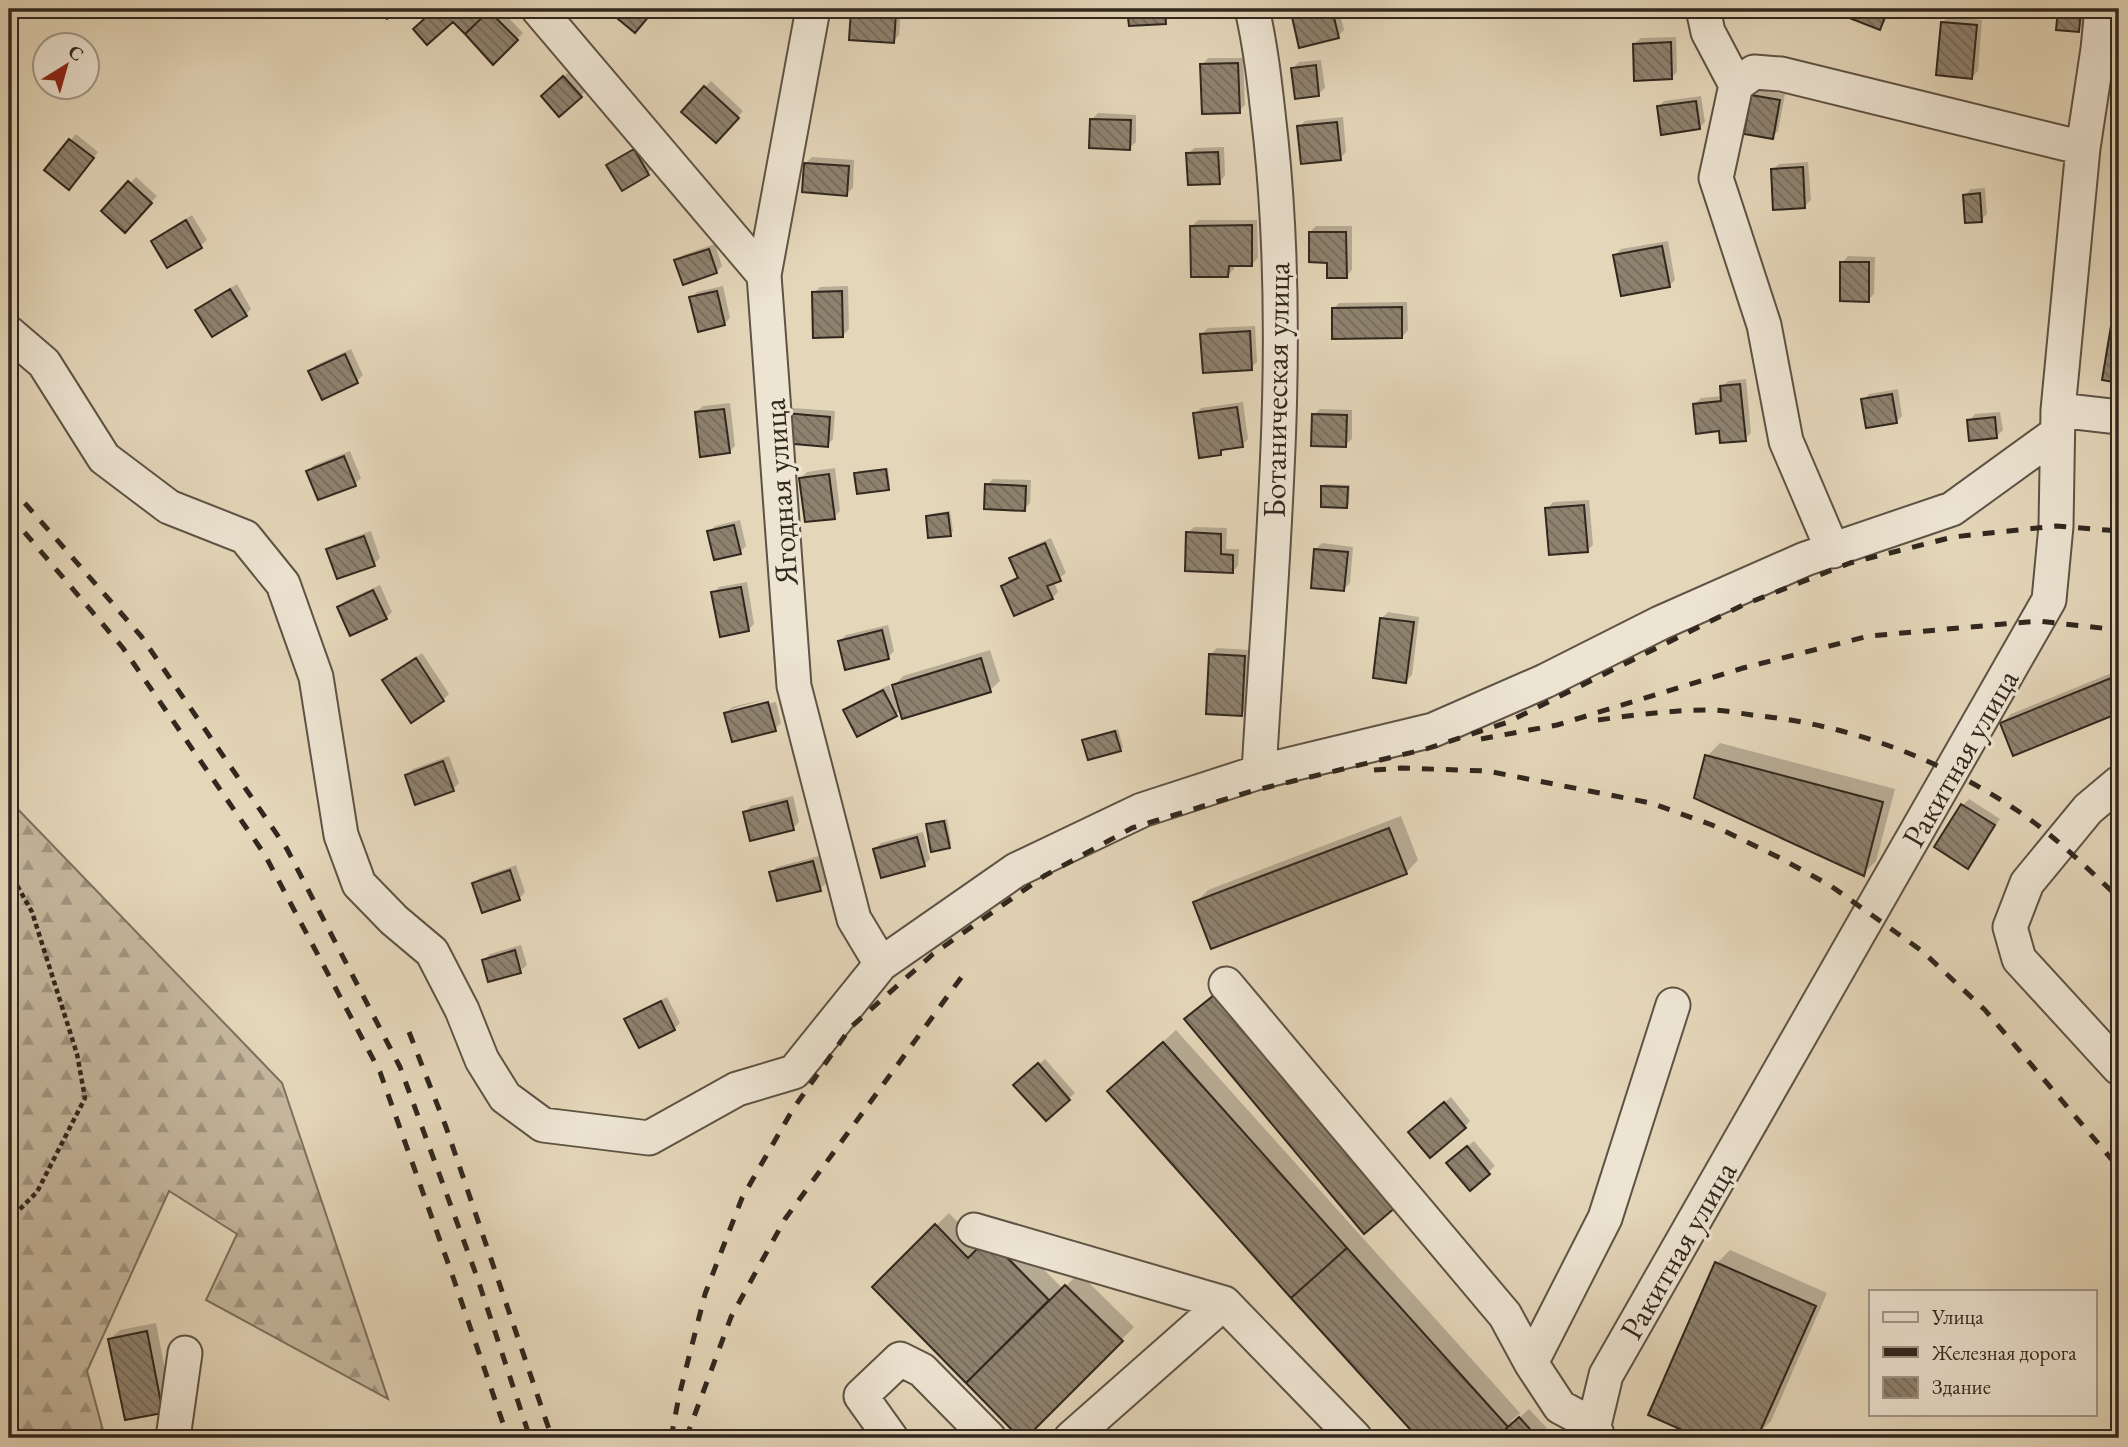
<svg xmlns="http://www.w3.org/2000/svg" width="2128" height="1447" font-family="'EB Garamond',serif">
	<defs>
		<pattern id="forest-firs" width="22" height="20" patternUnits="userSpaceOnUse" patternTransform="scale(1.75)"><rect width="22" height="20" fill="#c6b89f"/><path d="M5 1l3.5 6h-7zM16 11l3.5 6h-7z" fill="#a19681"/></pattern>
		<pattern id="building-back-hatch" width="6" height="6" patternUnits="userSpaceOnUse" patternTransform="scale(1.75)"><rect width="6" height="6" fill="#8e826f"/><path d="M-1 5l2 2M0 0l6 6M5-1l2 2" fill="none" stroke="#756a5b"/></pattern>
	</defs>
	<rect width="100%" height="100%" fill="#e4d6b9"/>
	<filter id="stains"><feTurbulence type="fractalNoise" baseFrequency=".00286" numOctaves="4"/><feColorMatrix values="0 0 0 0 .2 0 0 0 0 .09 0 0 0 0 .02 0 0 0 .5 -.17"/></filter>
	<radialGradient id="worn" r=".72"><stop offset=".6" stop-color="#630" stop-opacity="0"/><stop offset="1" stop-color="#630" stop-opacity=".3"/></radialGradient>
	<path fill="url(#forest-firs)" stroke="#7c705e" stroke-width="2" d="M9,800l273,283 106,316 -182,-99 31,-66 -68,-43 -82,180 18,67h-96z"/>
	<path fill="#0003" d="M437,9h63l23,24 -29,30 -41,-44 -38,11z
		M854,9h47l-2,26 -6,6 -41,-31z
		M1129,9h42v7l-6,6 -35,3z
		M1311,9h28l5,21 -6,6 -45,-18 7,-6z
		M1597,9h21l-20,3z
		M1848,9h42l-5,13 -6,6 -33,-13z
		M2060,9h26l-2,15 -6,6 -20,-2z
		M1949,16l33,4 -4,51 -6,6 -29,-55z
		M1676,37l1,35 -6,6 -37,-34 7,-6z
		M1208,58h35l2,47 -6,6 -37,-46z
		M1321,60l4,28 -7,6 -25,-26 6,-6z
		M570,71l17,19 -28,25 -10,-25z
		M711,81l32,30 -21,24 -17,-48z
		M1759,90l26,4 -7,37 -6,6 -19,-41z
		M1701,96l4,26 -6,6 -41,-21 6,-6z
		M1098,113l38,2v27l-7,6 -37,-29z
		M1343,117l3,35 -6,6 -41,-31 6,-6z
		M76,134l22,18 -23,30 -29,-12z
		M641,144l13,23 -6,6 -40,-8z
		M1224,147l1,29 -6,6 -31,-28 6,-6z
		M812,157l42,3 -1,28 -7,6 -40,-31z
		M1808,162l3,38 -6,6 -33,-36 7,-6z
		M136,177l21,19 -32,34 -21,-19z
		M1985,188l2,26 -6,6 -16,-25 6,-6z
		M192,215l15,25 -7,6 -47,-5z
		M1198,220h59l1,38 -6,6h-18v5l-6,6 -36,-49z
		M1316,226h36v44l-6,6 -17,-15 -19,-29z
		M1668,241l7,39 -6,6 -54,-31 6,-6z
		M715,244l7,22 -6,6 -40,-11 7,-6z
		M1848,256l27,1 -1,37 -6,6 -26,-37z
		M237,284l14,25 -6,6 -47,-5 6,-6z
		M723,286l7,32 -6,6 -33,-26 6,-6z
		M848,286l1,43 -6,6 -29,-42 6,-6z
		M1407,302l1,28 -6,7 -69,-28 6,-6z
		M1255,326l2,36 -6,6 -49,-34 6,-6z
		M351,349l12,26 -6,6 -35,16 -12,-26 6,-6z
		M1746,379l5,54 -6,6 -24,-10 -26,-25 6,-6 22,-2 -1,-9 6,-6z
		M1898,389l4,27 -6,6 -33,-22 6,-6z
		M1243,402l5,37 -6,6 -17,3 -5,5 -25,-39 6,-6z
		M730,403l5,43 -6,6 -33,-40 7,-6z
		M792,408l43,3 -2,28 -6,6 -41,-31z
		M1320,409l32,1v29l-7,6 -31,-30z
		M2000,412l3,18 -6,6 -28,-15 6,-7z
		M350,451l11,27 -6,6 -47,-13 6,-6z
		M835,468l5,43 -6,6 -33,-39 6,-6z
		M888,468l2,18 -2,2 -32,-14 3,-3z
		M993,479l38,1 -1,23 -6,6 -37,-24z
		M1325,484l25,1 -1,19 -2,2 -24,-20z
		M1589,500l4,45 -6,6 -40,-42 6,-7z
		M950,511l3,20 -3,3 -23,-18 3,-2z
		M740,520l6,26 -6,6 -31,-20 6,-6z
		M1194,527l33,1 -1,21h13l-1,17 -6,6 -44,-39z
		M371,531l9,27 -6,6 -46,-14 6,-6z
		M1051,538l15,35 -12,9 4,10 -6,6 -49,-12 6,-6 10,-4 -8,-17 6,-6z
		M1322,543l31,4 -3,36 -6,6 -28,-40z
		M747,582l7,42 -6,6 -35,-37 6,-6z
		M380,585l12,27 -6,6 -47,-11 6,-6z
		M1388,612l31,5 -7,58 -6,6 -24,-63z
		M888,625l6,26 -6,6 -48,-16 6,-6z
		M1217,648l33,2 -2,58 -7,6 -30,-60z
		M990,650l10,31 -10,9 -89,19 -5,6 -51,-4 6,-6 38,-20 6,12 2,-1 -3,-10 9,-10z
		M422,653l27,41 -6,6 -58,-20z
		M2119,670v41l-105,43 -12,-31 9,-9z
		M774,697l-43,12v4l45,-11 5,21 -6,6 -49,-16 6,-6z
		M1118,729l5,18 -3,2 -36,-8z
		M1720,743l175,46 -19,72 -13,13 -156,-118z
		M449,756l10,27 -6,6 -46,-14 6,-6z
		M793,796l6,26 -6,6 -48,-16 6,-6z
		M1969,799l31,20 -32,47 -5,-61z
		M1401,816l17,44 -12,13 -211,30 13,-13z
		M947,819l4,25 -2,3 -21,-22z
		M923,832l7,27 -6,6 -49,-16 6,-6z
		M819,856l7,27 -6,6 -49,-16 6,-6z
		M516,865l9,27 -6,7 -45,-15 6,-6z
		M521,945l6,20 -7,6 -36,-11 6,-6z
		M667,997l13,26 -6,6 -47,-9 6,-6z
		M1176,1030l344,383 -9,8 2,3 16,-15 27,29h-136l-311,-347z
		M1045,1059l30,34 -29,26 -30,-34z
		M1451,1097l19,24 -5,6 -49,-1z
		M1474,1141l21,25 -25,22 -16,-31z
		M949,1213l33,34 20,-20 61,62 16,-16 55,54 -110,111 -150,-151z
		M1730,1250l97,43 -56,128 -13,13 -8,-4 -3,8h-43l-54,-24 67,-151z
		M156,1323l15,78 -9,10 -52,-72 10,-9z"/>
	<path fill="url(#building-back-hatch)" stroke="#31271e" stroke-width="2" d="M368,9h25l-6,10z
		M435,9h52l2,2 -24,23 -12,-12 -26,23 -14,-16z
		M606,9h49l-20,24z
		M851,9l45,4 -2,30 -45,-3z
		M1127,9h38l1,15 -37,2z
		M1326,9h6l7,29 -40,10 -7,-31z
		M1846,9h42l-8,21 -36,-14z
		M2058,9h23l-2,23 -23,-2z
		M489,11l29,29 -25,25 -28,-31z
		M1941,22l36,3 -5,54 -36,-4z
		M1671,42l1,37 -38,2 -1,-37z
		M1238,63l2,50 -38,1 -2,-50z
		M1316,65l3,31 -24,3 -4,-31z
		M563,76l19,21 -23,20 -18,-21z
		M704,86l35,32 -23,25 -35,-31z
		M1751,95l29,5 -7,39 -29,-5z
		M1696,101l4,28 -39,6 -4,-29z
		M1090,119l41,1 -1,30 -41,-2z
		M1337,122l4,38 -40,4 -4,-38z
		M69,139l25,19 -25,32 -25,-20z
		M634,149l15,26 -27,16 -16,-26z
		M1218,152l2,32 -32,1 -2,-32z
		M804,163l45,3 -2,30 -45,-4z
		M1803,167l2,41 -32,2 -2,-41z
		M128,181l24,22 -27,30 -24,-22z
		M1980,193l2,29 -17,1 -2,-28z
		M186,220l16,28 -35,20 -16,-27z
		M1252,225v41h-23l-1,11h-37l-1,-51z
		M1309,232h37l1,46h-20v-15l-18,-1z
		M1662,246l8,41 -49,9 -8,-41z
		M709,249l8,24 -34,12 -9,-25z
		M1840,262h29v40l-29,-1z
		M2119,278v105l-17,-3z
		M230,289l17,27 -35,21 -17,-27z
		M717,291l8,34 -27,7 -9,-35z
		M842,291l1,46 -30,1 -1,-46z
		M1402,307v31l-70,1v-31z
		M1250,331l2,39 -49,3 -3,-39z
		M345,354l13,29 -36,17 -14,-29z
		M1740,384l6,57 -26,2 -1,-12 -23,3 -3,-30 28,-3 -1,-15z
		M1892,394l5,29 -31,5 -5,-29z
		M1237,407l6,40 -22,3v5l-22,3 -6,-45z
		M724,409l6,44 -30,4 -5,-45z
		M785,413l45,4 -2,30 -45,-4z
		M1312,414l35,1 -1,32 -35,-1z
		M1995,417l2,21 -28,3 -2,-21z
		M344,456l12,30 -38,14 -12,-29z
		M886,469l3,21 -32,4 -3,-21z
		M829,474l6,45 -30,3 -6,-44z
		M985,484l41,2 -1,25 -41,-2z
		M1321,486l27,1 -1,21 -26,-1z
		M1584,505l4,47 -39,3 -4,-47z
		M948,513l3,23 -23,2 -2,-22z
		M734,525l7,29 -27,6 -7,-29z
		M1186,532l35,2v20l12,1v18l-48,-2z
		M364,536l11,30 -38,13 -11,-30z
		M1045,543l16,38 -14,5 6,13 -39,17 -13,-30 17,-8 -9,-20z
		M1314,549l34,3 -4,39 -33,-3z
		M741,587l8,44 -29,6 -9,-45z
		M373,590l14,29 -37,17 -13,-29z
		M1380,618l34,4 -8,61 -33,-5z
		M882,630l7,29 -44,11 -7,-29z
		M1209,654l36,2 -3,60 -36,-2z
		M416,658l28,43 -33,22 -29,-43z
		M981,658l10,34 -89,27 -10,-34z
		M2111,678l8,21v14l-106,43 -13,-33z
		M883,690l14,26 -40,21 -14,-27z
		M768,702l8,29 -44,11 -8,-29z
		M1115,731l6,20 -33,9 -6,-20z
		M1705,755l178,47 -19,74 -170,-78z
		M443,761l11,30 -39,14 -10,-30z
		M787,801l7,29 -44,11 -7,-29z
		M1961,804l34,21 -27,44 -34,-22z
		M944,821l6,27 -19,4 -5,-28z
		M1389,828l18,46 -196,75 -18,-47z
		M917,837l8,29 -44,12 -8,-29z
		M813,861l8,30 -44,10 -8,-29z
		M510,870l10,30 -38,13 -10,-30z
		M515,950l6,23 -33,9 -6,-22z
		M1223,988l179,214 -38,32 -180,-215z
		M661,1001l14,29 -36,18 -15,-29z
		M1163,1042l184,206 -56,50 -184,-207z
		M1038,1063l32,37 -24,21 -33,-36z
		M1444,1102l22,26 -36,30 -22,-26z
		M1467,1146l23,28 -20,17 -24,-28z
		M935,1224l33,34 20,-20 61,62 -83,83 -94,-96z
		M1347,1248l161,179 -12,11h-78l-127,-140z
		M1715,1262l101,44 -58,130 -13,-6 -4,8h-41l-52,-23z
		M1065,1285l58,56 -97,97h-6l-54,-55z
		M147,1331l16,82 -38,7 -17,-81z
		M1519,1417l19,21h-42l12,-11z"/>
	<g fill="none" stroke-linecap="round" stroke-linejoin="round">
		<g stroke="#5e5345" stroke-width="37">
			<path id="minor" d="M538,9l226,266
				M813,9l-49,266 30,411 60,233 27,45
				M1252,9c10,43 14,87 19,131 22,210 0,422 -12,632
				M1703,9l5,23 28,53
				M9,333l35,30 60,95 65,49 76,30 38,47 33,93 25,158 18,49 35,36 38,32 30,58 20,50 23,37 38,28 106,13 88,-49 57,-17 87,-108 135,-94 126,-60 117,-38 174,-42 112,-49 115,-58 145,-64 147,-50 105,-76
				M2058,410l61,7
				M1833,551l-47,-110 -22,-116 -48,-147 20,-93 18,-13 27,2 302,74
				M2119,783l-31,26 -61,74 -17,44 9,32 100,109
				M1226,984l279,331 26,48 29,44 34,18
				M974,1230l250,73
				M1531,1363l74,-145 68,-213
				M173,1438l12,-85
				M891,1438l-30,-42 39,-37 22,11 67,68
				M1071,1438l153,-135 131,135
				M1598,1438l-4,-13 12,-50 443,-775 7,-74 2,-116 25,-262 15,-99 4,-40"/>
		</g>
		<path stroke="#31271e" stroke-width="4.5" stroke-dasharray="5 3.5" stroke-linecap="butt" d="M9,871l23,41 45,142 8,44 -48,94 -28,28"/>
		<use href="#minor" stroke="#ede4d2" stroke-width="33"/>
		<path stroke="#31271e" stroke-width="5" stroke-dasharray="12 12" stroke-linecap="butt" d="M9,485l132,151 146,213 113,218 77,210 53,161
			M9,514l114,134 142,207 115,217 73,205 55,161
			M1598,720c37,-5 74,-10 111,-10 14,0 29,3 43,5 95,9 187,43 266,96 37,25 69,57 101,87
			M1481,739l76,-14 186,-57 126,-32 169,-15 81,9
			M1374,770l28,-2 85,3 164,32 61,22 66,32 53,29 91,65 63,59 134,158
			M409,1032l37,95 106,311
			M671,1438l8,-42 26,-102 37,-96 51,-89 58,-82 82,-73 111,-78 88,-48 120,-37 174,-42 82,-27 235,-117 107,-42 103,-26 103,-11 63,5
			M686,1438l45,-121 54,-98 178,-244"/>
	</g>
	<g text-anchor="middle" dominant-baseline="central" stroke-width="7" stroke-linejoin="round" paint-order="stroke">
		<g font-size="32" fill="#31271e" stroke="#ede4d2">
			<text transform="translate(1276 390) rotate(-89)">Ботаническая улица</text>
			<text transform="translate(780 492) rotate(-94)">Ягодная улица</text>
			<text transform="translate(1960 758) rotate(-60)">Ракитная улица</text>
			<text transform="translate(1678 1250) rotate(-60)">Ракитная улица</text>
		</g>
	</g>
	<rect width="2128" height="1447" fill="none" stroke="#e4d6b9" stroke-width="35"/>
	<rect x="10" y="10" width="2107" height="1426" fill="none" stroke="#31271e" stroke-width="3.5"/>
	<rect x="18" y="18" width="2093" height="1412" fill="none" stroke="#31271e" stroke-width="2"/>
	<rect x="1869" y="1290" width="228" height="126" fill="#ede4d2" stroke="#a2988a" stroke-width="2"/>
	<rect x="1883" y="1312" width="35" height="10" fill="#ede4d2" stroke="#a2988a" stroke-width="2"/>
	<text x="1932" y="1324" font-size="21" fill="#31271e">Улица</text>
	<rect x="1883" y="1347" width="35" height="10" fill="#31271e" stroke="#a2988a" stroke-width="2"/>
	<text x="1932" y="1360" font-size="21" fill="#31271e">Железная дорога</text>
	<rect x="1883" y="1377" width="35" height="21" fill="url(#building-back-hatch)" stroke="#a2988a" stroke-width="2"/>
	<text x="1932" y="1394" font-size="21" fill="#31271e">Здание</text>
	<g transform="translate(66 66) rotate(37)"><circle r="33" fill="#ede4d2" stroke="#a2988a" stroke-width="2"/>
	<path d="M0-5L12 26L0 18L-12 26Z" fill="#8f2418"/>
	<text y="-10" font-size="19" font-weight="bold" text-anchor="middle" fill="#31271e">С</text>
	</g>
	<rect width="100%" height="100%" filter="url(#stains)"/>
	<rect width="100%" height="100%" fill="url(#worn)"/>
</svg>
